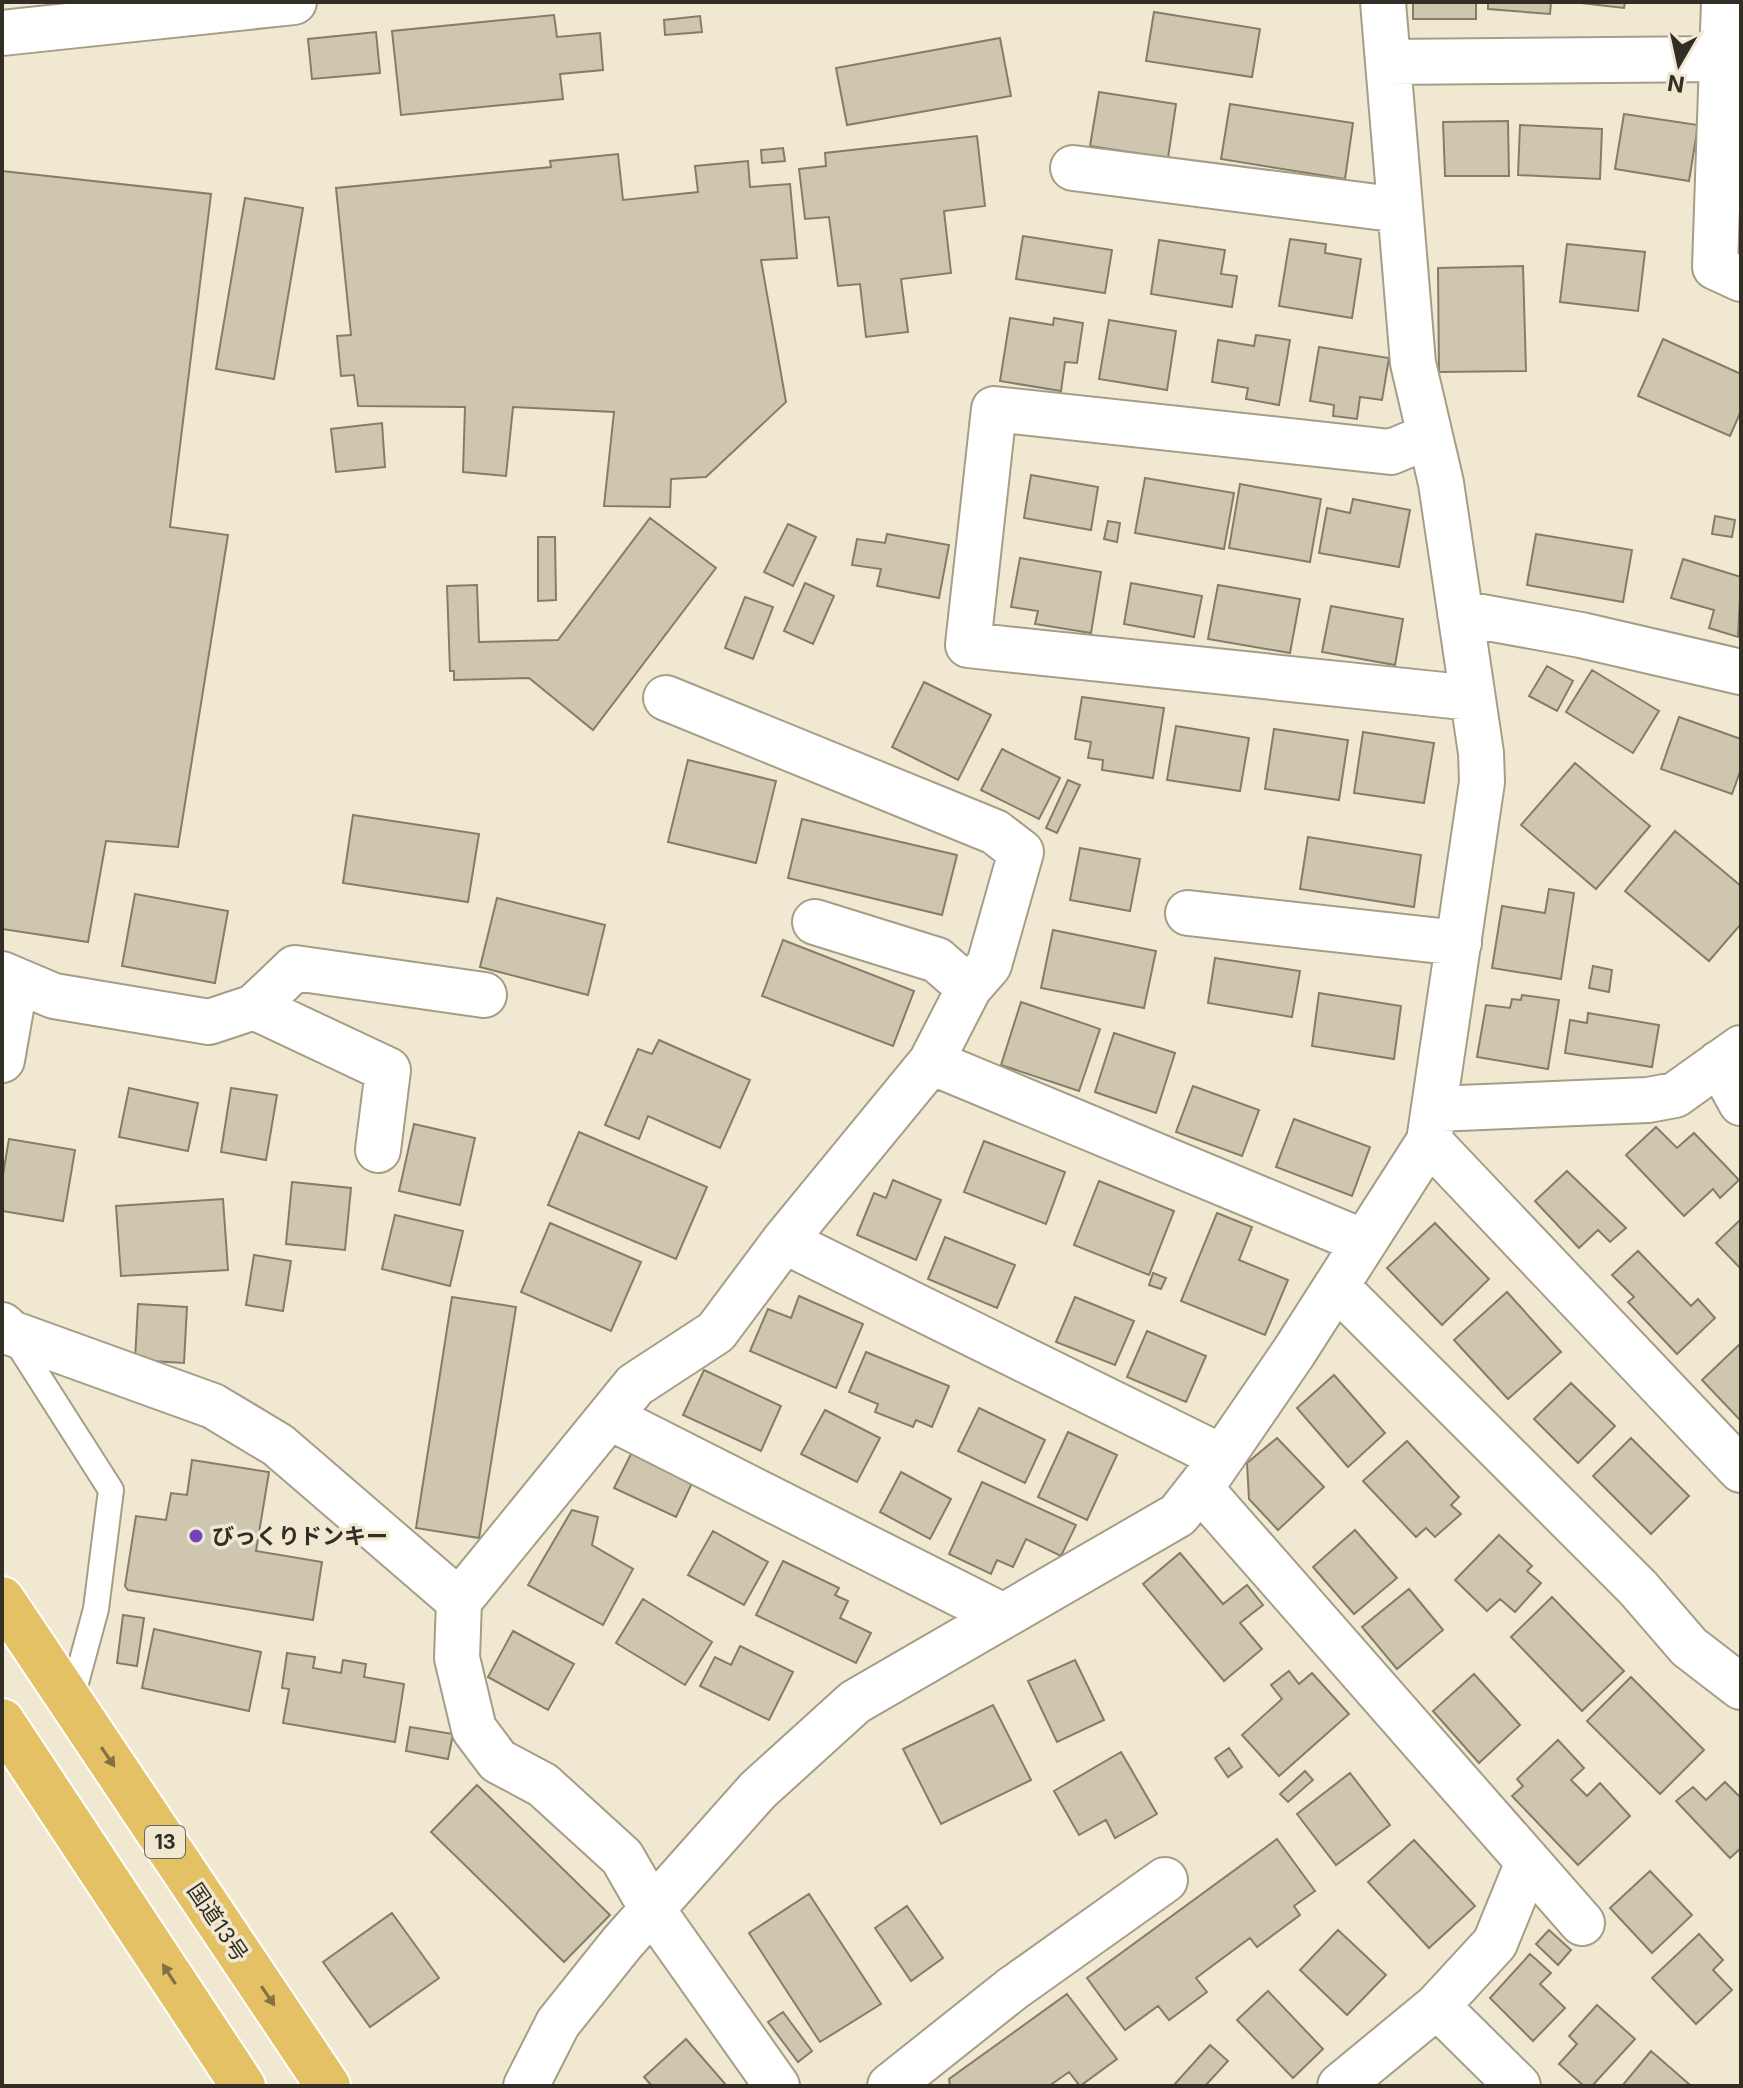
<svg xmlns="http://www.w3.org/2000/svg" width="1743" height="2088" font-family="Inter,'Noto Sans JP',sans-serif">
	<rect width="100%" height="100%" fill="#f1e8d1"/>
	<path fill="#cfc6af" stroke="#867d68" stroke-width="2" d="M1413,2h63v17h-63z
		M1488,2h63l-1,12 -62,-5z
		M1572,2h53l-1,6z
		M1154,12l106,17 -8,48 -106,-16z
		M554,15l3,22 43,-4 3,37 -43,4 3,25 -162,16 -9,-84z
		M700,16l2,16 -37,3 -1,-15z
		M376,32l4,41 -68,6 -4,-40z
		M1000,38l11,58 -164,29 -11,-57z
		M1099,92l77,12 -8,54 -78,-12z
		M1230,104l123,19 -8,56 -124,-20z
		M1624,114l74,11 -9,56 -74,-12z
		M1508,121l1,55h-64l-2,-54z
		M1520,125l82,4 -2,50 -82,-4z
		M977,136l8,70 -41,5 7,62 -50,6 7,53 -42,5 -6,-53 -22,2 -9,-69 -24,2 -6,-50 27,-3 -1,-13z
		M783,148l2,13 -23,2 -1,-13z
		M618,154l5,46 75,-8 -3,-26 53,-5 2,26 40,-3 7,74 -36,2 25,142 -80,75 -35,2 -1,28 -66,-1 10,-94 -101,-5 -7,69 -43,-4 2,-65 -107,-1 -4,-31 -13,1 -4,-40 14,-1 -15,-147 215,-21 -1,-6z
		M2,171l209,23 -41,333 58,8 -50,312 -72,-6 -18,101 -86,-13z
		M245,198l58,10 -29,171 -58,-10z
		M1023,236l89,14 -7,43 -89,-14z
		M1290,239l36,5 -1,9 36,6 -9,59 -73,-12z
		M1159,240l66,10 -4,24 16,2 -5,31 -81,-13z
		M1567,244l78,8 -7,59 -78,-9z
		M1523,266l3,105 -87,1 -1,-104z
		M1010,318l43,7 1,-7 29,5 -6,40 -12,-1 -4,29 -61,-10z
		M1109,320l67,11 -9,59 -68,-11z
		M1256,335l34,5 -11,65 -33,-6 2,-11 -36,-6 6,-42 36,6z
		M1663,339l78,35v37l-11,25 -92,-40z
		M1319,347l70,11 -7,42 -22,-3 -3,22 -24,-3 1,-11 -24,-4z
		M382,423l3,44 -49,5 -5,-43z
		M1031,475l67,12 -7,43 -67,-12z
		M1145,478l89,15 -10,56 -89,-16z
		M1240,484l81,15 -11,63 -81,-14z
		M1353,499l57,11 -11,57 -80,-14 8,-45 23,5z
		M1715,516l20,4 -3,17 -20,-3z
		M650,518l66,50 -123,162 -64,-52 -75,2v-9h-4l-3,-85 30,-1 2,57 79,-2z
		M1108,521l12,2 -3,19 -13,-3z
		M788,524l28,13 -23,49 -29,-14z
		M887,534l62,11 -10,53 -62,-12 4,-17 -29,-4 5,-26 28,4z
		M1536,534l96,16 -9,52 -96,-17z
		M538,537h17l1,63 -18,1z
		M1020,558l81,14 -10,61 -56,-9 3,-13 -27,-4z
		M1683,559l58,18 -3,60 -29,-9 5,-18 -43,-12z
		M805,583l29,13 -21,48 -29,-13z
		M1131,583l71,13 -8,41 -70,-13z
		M1218,585l82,14 -10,54 -82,-14z
		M745,597l28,10 -20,52 -28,-11z
		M1331,606l72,13 -8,46 -73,-13z
		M1547,666l26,15 -16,30 -28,-15z
		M1592,670l67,41 -26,42 -67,-41z
		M924,682l67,33 -33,65 -66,-33z
		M1082,697l82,11 -11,70 -51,-8 1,-10 -15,-2 3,-16 -16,-3z
		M1679,717l62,22v30l-9,25 -71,-25z
		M1176,726l73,12 -9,53 -73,-11z
		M1274,729l74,11 -9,60 -74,-11z
		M1363,732l71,11 -10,60 -70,-10z
		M1002,749l58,29 -21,41 -58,-29z
		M688,760l88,21 -20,82 -88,-21z
		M1575,763l75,63 -54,63 -75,-64z
		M1068,780l12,5 -23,48 -11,-5z
		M353,815l126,19 -11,68 -125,-19z
		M802,819l155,36 -15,60 -154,-37z
		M1675,831l66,55v38l-32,37 -84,-70z
		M1308,837l113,18 -7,52 -114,-18z
		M1080,848l60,11 -10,52 -60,-11z
		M1549,889l25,4 -13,86 -69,-11 10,-62 43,7z
		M135,894l93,17 -13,72 -93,-17z
		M497,898l108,27 -17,70 -108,-28z
		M1053,930l103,21 -12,57 -103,-20z
		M783,940l131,51 -21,55 -131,-50z
		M1215,958l85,13 -8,46 -84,-14z
		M1593,966l19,4 -3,22 -20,-4z
		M1319,993l82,13 -7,53 -82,-13z
		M1522,995l37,5 -11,69 -71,-12 9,-52 24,3 2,-9 9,1z
		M1021,1002l79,27 -21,62 -78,-26z
		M1588,1013l71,12 -7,42 -87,-14 5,-33 17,3z
		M1114,1033l61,20 -19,60 -61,-21z
		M659,1040l91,40 -30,68 -72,-32 -9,23 -34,-14 33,-76 14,5z
		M1193,1086l66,24 -17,46 -66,-24z
		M129,1088l69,15 -10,48 -69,-14z
		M231,1088l46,7 -11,65 -45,-8z
		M1294,1119l76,28 -18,49 -76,-29z
		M414,1124l61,14 -15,67 -61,-14z
		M1656,1127l21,21 17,-15 45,47 -19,18 -7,-9 -29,27 -58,-61z
		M579,1132l128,55 -31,72 -128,-54z
		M9,1139l66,11 -12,71 -61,-10v-31z
		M984,1141l81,31 -19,52 -82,-32z
		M1567,1171l59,57 -16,14 -12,-12 -19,18 -44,-47z
		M893,1180l48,20 -25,60 -59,-25 17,-42 12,5z
		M1099,1181l75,30 -25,64 -75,-30z
		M292,1182l59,6 -6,62 -59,-6z
		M223,1199l5,71 -107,6 -5,-70z
		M1217,1213l35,14 -13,33 49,20 -23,55 -84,-34z
		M395,1215l68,16 -13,55 -68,-17z
		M1741,1219v50l-25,-26z
		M550,1223l91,39 -30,69 -90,-39z
		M1435,1223l54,56 -47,46 -55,-57z
		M945,1237l70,28 -18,43 -69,-29z
		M1638,1251l53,55 7,-7 17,19 -38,36 -49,-52 6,-5 -22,-22z
		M254,1255l37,6 -8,50 -37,-6z
		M1153,1273l13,5 -5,11 -12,-4z
		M1507,1292l54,60 -53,47 -54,-59z
		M799,1296l64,28 -27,64 -86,-37 18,-42 23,9z
		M452,1297l64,10 -37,231 -63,-10z
		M1075,1297l59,24 -19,44 -59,-23z
		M138,1304l49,3 -3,56 -49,-3z
		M1147,1331l59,25 -20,46 -59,-25z
		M1740,1344l1,2v75l-39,-41z
		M866,1352l83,34 -17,41 -16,-7 -3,7 -38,-15 3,-8 -29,-12z
		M704,1370l77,36 -20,45 -78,-36z
		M1334,1375l51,58 -37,34 -51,-59z
		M1571,1383l44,43 -37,37 -44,-44z
		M979,1408l66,32 -20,43 -67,-32z
		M825,1410l55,28 -23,44 -56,-28z
		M1068,1432l49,23 -30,65 -49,-23z
		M1277,1438l47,49 -46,43 -29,-31 -2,-36z
		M1631,1438l58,58 -38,38 -58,-58z
		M1407,1441l52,56 -8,8 10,9 -26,23 -9,-9 -10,9 -53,-56z
		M632,1452l61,29 -17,36 -62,-29z
		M192,1460l77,12 -13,79 66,11 -9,58 -185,-30 -3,-4 11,-70 30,4 5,-27 16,2z
		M901,1472l50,27 -21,40 -50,-27z
		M982,1482l94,43 -15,31 -35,-17 -13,28 -16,-7 -6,14 -42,-20z
		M572,1510l26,7 -6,28 41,24 -30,56 -75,-40z
		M1355,1530l42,48 -43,36 -41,-47z
		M713,1531l55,31 -24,43 -56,-30z
		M1499,1535l33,31 -5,5 14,12 -26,29 -15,-13 -13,12 -32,-31z
		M1180,1553l43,51 24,-19 16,20 -23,18 22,26 -38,32 -81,-97z
		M783,1561l56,27 -4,7 13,6 -8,17 31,15 -15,30 -100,-48z
		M1409,1589l34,41 -46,39 -35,-42z
		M1552,1597l72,74 -42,40 -71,-74z
		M643,1599l69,43 -27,43 -69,-42z
		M123,1615l21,3 -7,48 -20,-3z
		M154,1629l107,23 -12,59 -107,-23z
		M513,1631l61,33 -26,46 -60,-33z
		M740,1646l53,26 -24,48 -69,-34 15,-29 16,8z
		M287,1653l28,4 -2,11 28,5 2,-13 23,4 -2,13 40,7 -9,58 -112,-19 6,-34 -7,-1z
		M1075,1660l29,60 -47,22 -29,-61z
		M1289,1671l10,13 13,-11 37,41 -70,62 -37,-41 40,-36 -11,-14z
		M1474,1674l46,51 -41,38 -46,-52z
		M1631,1677l73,73 -44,44 -73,-73z
		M993,1705l38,75 -90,44 -38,-75z
		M410,1727l43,7 -5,25 -42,-8z
		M1558,1740l26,28 -13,12 16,16 13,-13 30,33 -52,49 -66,-69 11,-10 -6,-7z
		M1229,1748l13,19 -14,10 -13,-19z
		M1121,1752l36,62 -42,24 -9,-18 -27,15 -25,-44z
		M1305,1771l8,9 -25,22 -8,-8z
		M1350,1773l40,52 -54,40 -39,-51z
		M1725,1782l16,16v50l-11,10 -54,-57 17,-14 13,13z
		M477,1785l133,130 -46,47 -133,-130z
		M1277,1839l38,52 -21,15 6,9 -43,32 -7,-9 -54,40 11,14 -38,28 -11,-14 -33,24 -38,-52z
		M1414,1840l61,66 -46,42 -61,-66z
		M1650,1871l42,44 -40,38 -42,-45z
		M809,1894l72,110 -61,38 -71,-109z
		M907,1906l36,52 -32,23 -36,-53z
		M392,1913l47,65 -69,49 -47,-65z
		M1338,1930l48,45 -39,40 -47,-45z
		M1549,1930l22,20 -13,15 -22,-21z
		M1699,1934l24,26 -10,10 19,20 -36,34 -44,-46z
		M1530,1954l21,19 -11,11 25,24 -32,33 -43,-43z
		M1268,1991l55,58 -30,29 -56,-58z
		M1067,1994l50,65 -37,27 -11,-14 -20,14h-99l-1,-7z
		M1597,2005l38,34 -43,47h-8l-25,-22 18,-20 -8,-8z
		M783,2012l29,39 -14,11 -30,-40z
		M686,2039l41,47h-75l-8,-9z
		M1210,2045l18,16 -23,25h-32z
		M1651,2051l38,33 -2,2h-65z"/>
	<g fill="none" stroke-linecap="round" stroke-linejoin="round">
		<g stroke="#a69d87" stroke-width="28">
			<path id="lane" d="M12,1335l99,155 -15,119 -25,92"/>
		</g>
		<g stroke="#a69d87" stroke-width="48">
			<path id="street" d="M1724,2l-9,265 26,12
				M2,33l292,-31
				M1388,62l334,-3
				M1073,168l327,42
				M1429,436l-38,16 -397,-43 -26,236 504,53
				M1460,613l121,22 160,37
				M666,698l329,134 26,20 -32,113 -20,23 -38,74 -147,179 -68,91 -81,53 -176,216 -2,57 17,71 24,32 45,24 79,72 30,52 125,177
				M1188,913l271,30
				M815,922l122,38 32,28
				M2,974l52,22 155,26 45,-15 134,63 -10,80
				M254,1007l41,-39 189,27
				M2,1060l14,-80
				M931,1062l433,180
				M1719,1063l22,40
				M1435,1109l213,-9 27,-5 66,-47
				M1429,1141l312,329
				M784,1241l438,216
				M1336,1286l302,302 51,59 52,40
				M2,1325l9,8 202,73 65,39 181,156
				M609,1417l394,199
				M1200,1488l382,435
				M1437,2006l81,80
				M526,2086l32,-63 64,-80 136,-153 97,-88 323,-187 33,-42 83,-121 135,-211 53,-359 -1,-29 -40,-270 -28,-120 -30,-361
				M890,2086l122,-97 153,-109
				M1340,2086l97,-80 58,-63 33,-81"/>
		</g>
		<g stroke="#fff" stroke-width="48">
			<path id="highway" d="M2,1599l326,487
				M2,1721l241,365"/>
		</g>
		<use href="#lane" stroke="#fff" stroke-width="24"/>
		<use href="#street" stroke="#fff" stroke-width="44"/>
		<use href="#highway" stroke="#e5c166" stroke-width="44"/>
	</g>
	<defs><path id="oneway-solid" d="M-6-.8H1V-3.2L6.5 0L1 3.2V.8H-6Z" transform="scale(2)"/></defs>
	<g fill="#837043">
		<use href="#oneway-solid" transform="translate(108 1757) rotate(56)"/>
		<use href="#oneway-solid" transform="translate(169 1974) rotate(-123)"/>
		<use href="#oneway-solid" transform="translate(268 1996) rotate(56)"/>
	</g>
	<circle fill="#7343bb" stroke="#f1e8d1" stroke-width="3" cx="196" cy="1536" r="8"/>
	<g text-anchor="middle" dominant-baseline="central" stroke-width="7" stroke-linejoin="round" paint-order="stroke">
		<rect fill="#f1e8d1" stroke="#6b6659" stroke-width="2" x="145" y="1826" width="40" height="32" rx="6"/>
		<g font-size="20" font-weight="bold" fill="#322e26">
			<text x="165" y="1842">13</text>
		</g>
		<g font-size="22" font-weight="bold" fill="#322e26" stroke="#f1e8d1" text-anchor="start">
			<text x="212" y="1536">びっくりドンキー</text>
		</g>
		<g font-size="22" fill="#322e26" stroke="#f1e8d1">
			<text transform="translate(218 1922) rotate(56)">国道13号</text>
		</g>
	</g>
	<rect width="1743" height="2088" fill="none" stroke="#322e26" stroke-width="8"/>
	<g transform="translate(1679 64) rotate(189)" stroke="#f1e8d1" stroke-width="6" paint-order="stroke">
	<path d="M0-6L14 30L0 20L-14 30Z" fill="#322e26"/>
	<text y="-12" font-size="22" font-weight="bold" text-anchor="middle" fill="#322e26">N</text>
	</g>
</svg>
